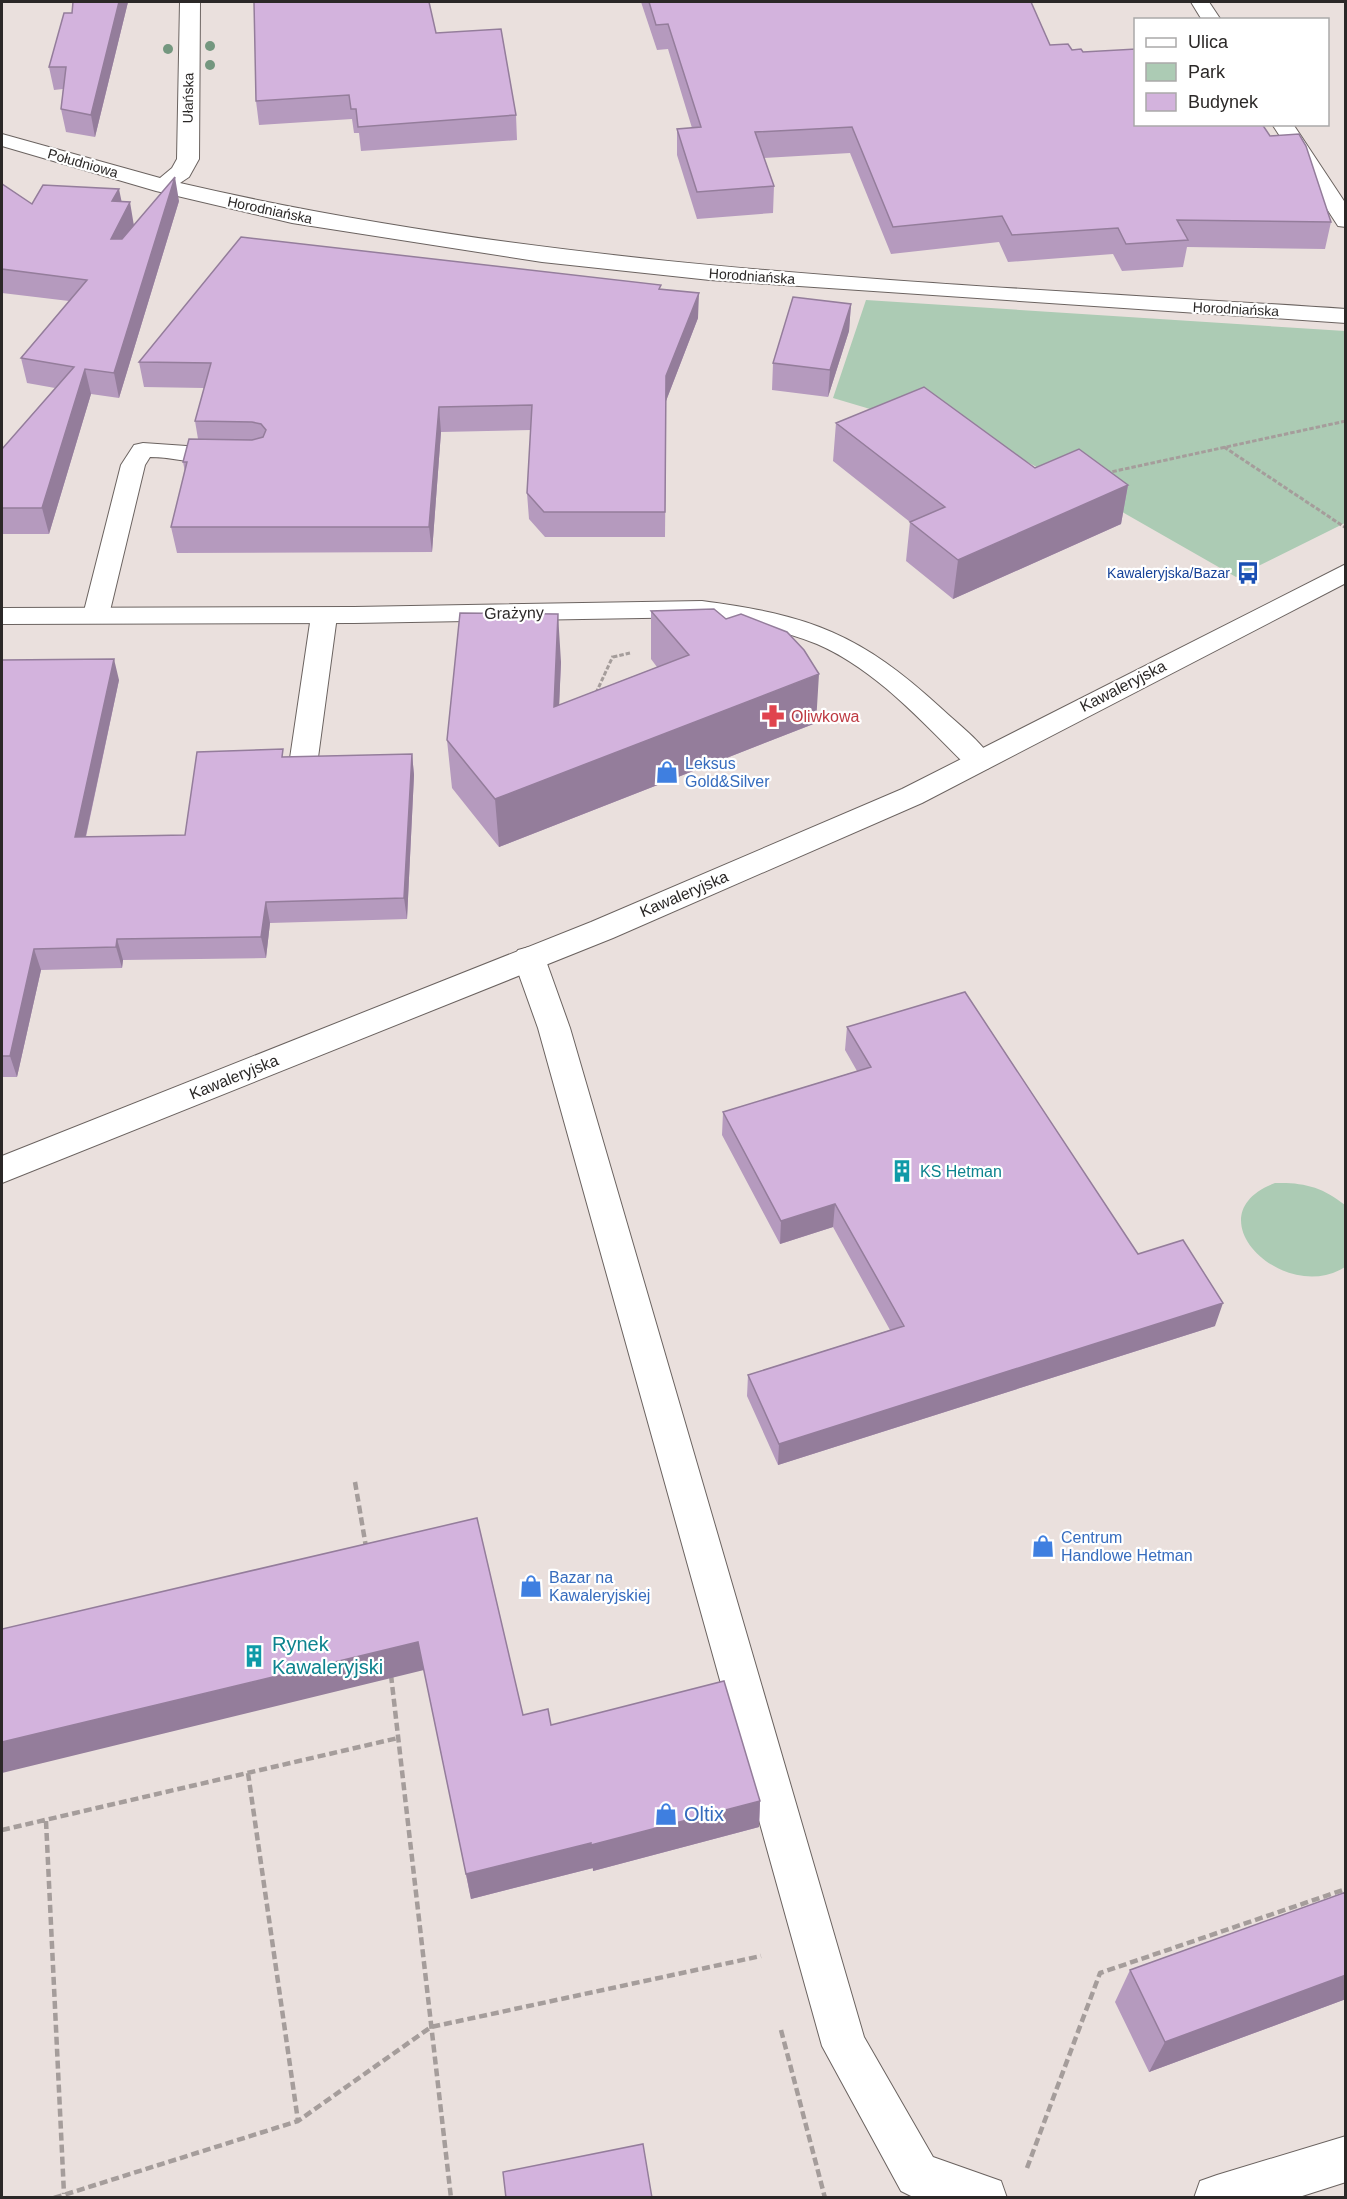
<svg xmlns="http://www.w3.org/2000/svg" width="1347" height="2199" font-family="Arial,sans-serif">
	<rect width="100%" height="100%" fill="#eae0dd"/>
	<path fill="#accbb4" d="M866,300l479,31v192l-109,54 -126,-72 -112,-58 -165,-49z
		M1275,1183c28,-1 48,4 70,22v62c-61,39 -155,-52 -70,-84z"/>
	<g fill="none" stroke-linecap="round" stroke-linejoin="round">
		<g stroke="#6b6360" stroke-width="2">
			<path id="service" d="M143,443l87,6 9,2 3,5 -3,5c-30,8 -59,-4 -89,-4l-5,8 -36,150 -3,6 -10,2 -10,-2 -3,-6 38,-150 13,-20z
				M324,608l10,2 3,6 -20,149 -4,7 -10,3 -10,-3 -4,-7 22,-149 3,-6z
				M529,947l11,3 5,8 25,70 294,1009 69,120 68,24 6,17h-92l-14,-7 -79,-145 -284,-1018 -25,-70 5,-8z
				M1346,2136v46l-50,16h-102l6,-17 17,-6z"/>
		</g>
		<g stroke="#6b6360" stroke-width="2">
			<path id="minor" d="M180,2h20l-1,157 -10,18 -9,6c382,89 776,100 1166,126v14l-636,-43 -168,-18 -250,-39 -136,-32 -154,-45v-12l158,44 12,-10 5,-9z
				M1191,2h18l12,18h-19z
				M1272,124h21l53,80v23l-8,-1z
				M702,601c108,14 159,33 240,108 17,16 39,32 51,52l-4,7 -10,3 -10,-3c-46,-45 -92,-98 -152,-124 -37,-15 -76,-21 -115,-27l-348,6 -352,1v-16l352,-1z"/>
		</g>
		<g stroke="#6b6360" stroke-width="2">
			<path id="tertiary" d="M1346,564v19l-424,220 -309,135 -611,245v-27l589,-234 311,-133z"/>
		</g>
		<path stroke="#a59d9b" stroke-width="3" stroke-dasharray="4.5 2" stroke-linecap="butt" d="M1224,447l122,81
			M1106,473l240,-52
			M613,657l17,-4
			M596,693l17,-37"/>
		<path stroke="#a59d9b" stroke-width="4.5" stroke-dasharray="8 4" stroke-linecap="butt" d="M355,1482l11,65
			M391,1675l60,523
			M248,1773l50,348
			M46,1821l18,373
			M2,1830l396,-92
			M781,2030l44,168
			M1027,2168l73,-195 246,-84
			M54,2198l244,-77 133,-94 330,-71"/>
		<use href="#service" fill="#fff" fill-rule="evenodd"/>
		<use href="#minor" fill="#fff" fill-rule="evenodd"/>
		<use href="#tertiary" fill="#fff" fill-rule="evenodd"/>
	</g>
	<g fill="#74977f">
		<circle cx="210" cy="46" r="5"/>
		<circle cx="168" cy="49" r="5"/>
		<circle cx="210" cy="65" r="5"/>
	</g>
	<path fill="#b59abe" d="M73,2h55l-33,135 -29,-5 -5,-23 2,-20 -9,1 -5,-23 23,-54z
		M641,2h390l19,43 33,7 187,84 61,86 -6,27 -138,-2 -4,20 -61,4 -9,-17 -105,8 -9,-20 -108,12 -41,-101 -86,5 10,28 -1,27 -76,6 -20,-64v-26l15,-1 -24,-79 -11,1z
		M436,33l80,82 1,25 -156,11 -2,-18h-5l-2,-14 -93,6 -3,-24z
		M2,184l30,20 90,-3 12,24 45,-24 -60,197 -28,-4 -42,140h-47v-85l53,-61 -28,-5 -6,-25 48,-57 -67,-8z
		M661,289l37,29 -32,83 -1,136h-120l-16,-18 -2,-26 4,-63 -90,2 -9,120 -255,1 -6,-26 14,-55 -2,-10 15,-23 -3,-18 9,-33 -60,-1 -5,-25z
		M851,304l-2,27 -21,66 -56,-7 1,-27z
		M836,423l199,45 93,17 -7,39 -168,75 -47,-38 4,-39 -77,-61z
		M651,611l165,112 -317,124 -47,-59 -5,-48 114,-78 -2,43 98,-38 -6,-8z
		M2,660l117,20 -33,157 99,-2 100,-78 127,-3 2,21 -7,144 -137,4 -4,35 -143,2 -1,8 -81,2 -24,107h-15z
		M847,1027l291,227 77,72 -437,139 -31,-69 1,-21 142,-45 -57,-103 -53,17 -58,-109 1,-23 134,-41 -12,-21z
		M477,1518l46,197 237,86 -1,26 -166,44v-3l-122,31 -47,-229z
		M1346,1892v107l-197,73 -34,-70 15,-32z"/>
	<path fill="#947d9b" d="M119,2h9l-33,135 -4,-22z
		M175,177l4,24 -60,197 -5,-25z
		M119,189l5,24 -12,-12z
		M130,202l4,24 -18,38 -5,-25z
		M699,293l-1,25 -32,83 -1,136 1,-161z
		M851,304l-2,27 -21,66 2,-27z
		M85,369l6,25 -42,140 -7,-26z
		M439,407l2,25 -9,120 -3,-25z
		M1128,485l-7,39 -168,75 5,-39z
		M558,614l3,48 -4,93 -3,-48z
		M114,659l5,21 -38,178 -6,-21z
		M819,674l-3,49 -317,124 -4,-48z
		M412,754l2,21 -7,144 -3,-21z
		M266,902l4,21 -4,35 -5,-21z
		M117,939l6,21 -1,8 -6,-21z
		M34,949l7,21 -24,107 -7,-21z
		M835,1204l-2,23 -53,17 1,-23z
		M1223,1303l-8,23 -437,139 1,-21z
		M418,1642l6,28 -422,103v-31z
		M760,1801l-1,26 -166,44 -2,-26z
		M591,1843l2,25 -122,31 -5,-25z
		M1346,1975v24l-197,73 16,-30z"/>
	<path fill="#d3b3dd" stroke="#947d9b" stroke-width="1.5" d="M73,2h46l-28,113 -30,-6 5,-42h-17l15,-54h8z
		M254,2h175l7,31 65,-4 15,86 -158,12 -2,-18h-5l-2,-14 -93,6z
		M649,2h382l19,43 18,-1 4,6 9,-1 2,3 53,-3v75h126l8,12 29,-2 7,12 25,76 -154,-2 11,20 -62,4 -8,-16 -106,7 -10,-19 -109,11 -41,-100 -97,5 19,54 -77,6 -20,-63 24,-2 -33,-103 -12,1z
		M175,177l-61,196 -29,-4 -43,139h-40v-59l72,-82 -53,-9 66,-78 -85,-11v-85l30,20 11,-19 76,4 -7,12 18,1 -19,37h11z
		M241,237l420,48 -2,4 40,4 -33,83 -1,136h-121l-17,-19 5,-88 -93,2 -10,120h-258l16,-65h-4l6,-23 63,1 11,-3 3,-7 -5,-6 -9,-2 -57,-1 16,-58 -72,-1z
		M793,297l58,7 -21,66 -57,-7z
		M924,387l111,81 44,-19 49,36 -170,75 -48,-38 35,-15 -109,-84z
		M714,609l12,10 15,-5 46,18 17,18 15,24 -324,125 -48,-59 13,-127 98,1 -4,93 135,-52 -38,-44z
		M114,659l-39,178 110,-2 12,-83 86,-3 -1,8 130,-3 -8,144 -138,4 -5,35 -144,2 -1,8 -82,2 -24,107h-8v-396z
		M965,992l173,262 45,-14 40,63 -444,141 -31,-69 156,-49 -69,-122 -54,17 -58,-109 148,-45 -24,-40z
		M477,1518l46,197 25,-6 3,16 173,-44 36,120 -169,44v-2l-125,31 -48,-232 -416,100v-113z
		M1346,1892v83l-181,67 -35,-72z
		M643,2144l9,54h-146l-3,-26z"/>
	<defs>
		<g id="bus-bare" transform="scale(1.8)"><path d="M-5-6H5V4H4V6H2V4H-2V6H-4V4H-5ZM-3.5-4V0h7V-4ZM-3.5 1.2v1.5H-2V1.2ZM2 1.2v1.5H3.5V1.2Z" fill="#1a4fb4" stroke="#fff" stroke-width="2.5" paint-order="stroke"/></g>
		<g id="pharmacy-bare" transform="scale(1.8)"><path d="M-2-6h4v4h4v4h-4v4h-4v-4h-4v-4h4Z" fill="#e0444e" stroke="#fff" stroke-width="2.5" paint-order="stroke"/></g>
		<g id="shop-bare" transform="scale(1.8)"><path d="M-5-2.5h2.3a2.7 3.5 0 0 1 5.4 0H5L5.5 6h-11ZM-1.5-2.5h3a1.5 2.3 0 0 0-3 0Z" fill="#3f7fe0" stroke="#fff" stroke-width="2.5" paint-order="stroke"/></g>
		<g id="building-bare" transform="scale(1.8)"><path d="M-4-6H4V6H1V3H-1V6H-4ZM-2.5-4.3h1.7v1.8h-1.7ZM.8-4.3h1.7v1.8H.8ZM-2.5-1h1.7V.8h-1.7ZM.8-1h1.7V.8H.8Z" fill="#0f9aa8" stroke="#fff" stroke-width="2.5" paint-order="stroke"/></g>
	</defs>
	<g fill-rule="evenodd">
		<use href="#bus-bare" x="1248" y="573"/>
		<use href="#pharmacy-bare" x="773" y="716"/>
		<use href="#shop-bare" x="667" y="772"/>
		<use href="#building-bare" x="902" y="1171"/>
		<use href="#shop-bare" x="1043" y="1546"/>
		<use href="#shop-bare" x="531" y="1586"/>
		<use href="#building-bare" x="254" y="1656"/>
		<use href="#shop-bare" x="666" y="1814"/>
	</g>
	<g text-anchor="middle" dominant-baseline="central" stroke-width="4.5" stroke-linejoin="round" paint-order="stroke">
		<g font-size="14" fill="#2b2827" stroke="#fff">
			<text transform="translate(188 98) rotate(-89)">Ułańska</text>
			<text transform="translate(83 163) rotate(16)">Południowa</text>
			<text transform="translate(270 210) rotate(12)">Horodniańska</text>
			<text transform="translate(752 276) rotate(4)">Horodniańska</text>
			<text transform="translate(1236 309) rotate(3)">Horodniańska</text>
		</g>
		<g font-size="14" fill="#164399" stroke="#fff" text-anchor="end">
			<text x="1230" y="573">Kawaleryjska/Bazar</text>
		</g>
		<g font-size="16" fill="#2b2827" stroke="#fff">
			<text transform="translate(514 613) rotate(-1)">Grażyny</text>
			<text transform="translate(1123 686) rotate(-27)">Kawaleryjska</text>
			<text transform="translate(684 894) rotate(-23)">Kawaleryjska</text>
			<text transform="translate(234 1077) rotate(-22)">Kawaleryjska</text>
		</g>
		<g font-size="16" fill="#be3a42" stroke="#fff" text-anchor="start">
			<text x="791" y="716">Oliwkowa</text>
		</g>
		<g font-size="16" fill="#366cbe" stroke="#fff" text-anchor="start">
			<text x="685" y="763">Leksus<tspan x="685" dy="18">Gold&amp;Silver</tspan></text>
			<text x="1061" y="1537">Centrum<tspan x="1061" dy="18">Handlowe Hetman</tspan></text>
			<text x="549" y="1577">Bazar na<tspan x="549" dy="18">Kawaleryjskiej</tspan></text>
		</g>
		<g font-size="16" fill="#0d838f" stroke="#fff" text-anchor="start">
			<text x="920" y="1171">KS Hetman</text>
		</g>
		<g font-size="20" fill="#0d838f" stroke="#fff" text-anchor="start">
			<text x="272" y="1644">Rynek<tspan x="272" dy="23">Kawaleryjski</tspan></text>
		</g>
		<g font-size="20" fill="#366cbe" stroke="#fff" text-anchor="start">
			<text x="684" y="1814">Oltix</text>
		</g>
	</g>
	<rect width="1347" height="2199" fill="none" stroke="#2b2827" stroke-width="6"/>
	<rect x="1134" y="18" width="195" height="108" fill="#ffffff" stroke="#aaa9a9" stroke-width="1.5"/>
	<rect x="1146" y="38" width="30" height="9" fill="#ffffff" stroke="#aaa9a9" stroke-width="1.5"/>
	<text x="1188" y="48" font-size="18" fill="#2b2827">Ulica</text>
	<rect x="1146" y="63" width="30" height="18" fill="#accbb4" stroke="#aaa9a9" stroke-width="1.5"/>
	<text x="1188" y="78" font-size="18" fill="#2b2827">Park</text>
	<rect x="1146" y="93" width="30" height="18" fill="#d3b3dd" stroke="#aaa9a9" stroke-width="1.5"/>
	<text x="1188" y="108" font-size="18" fill="#2b2827">Budynek</text>
</svg>
